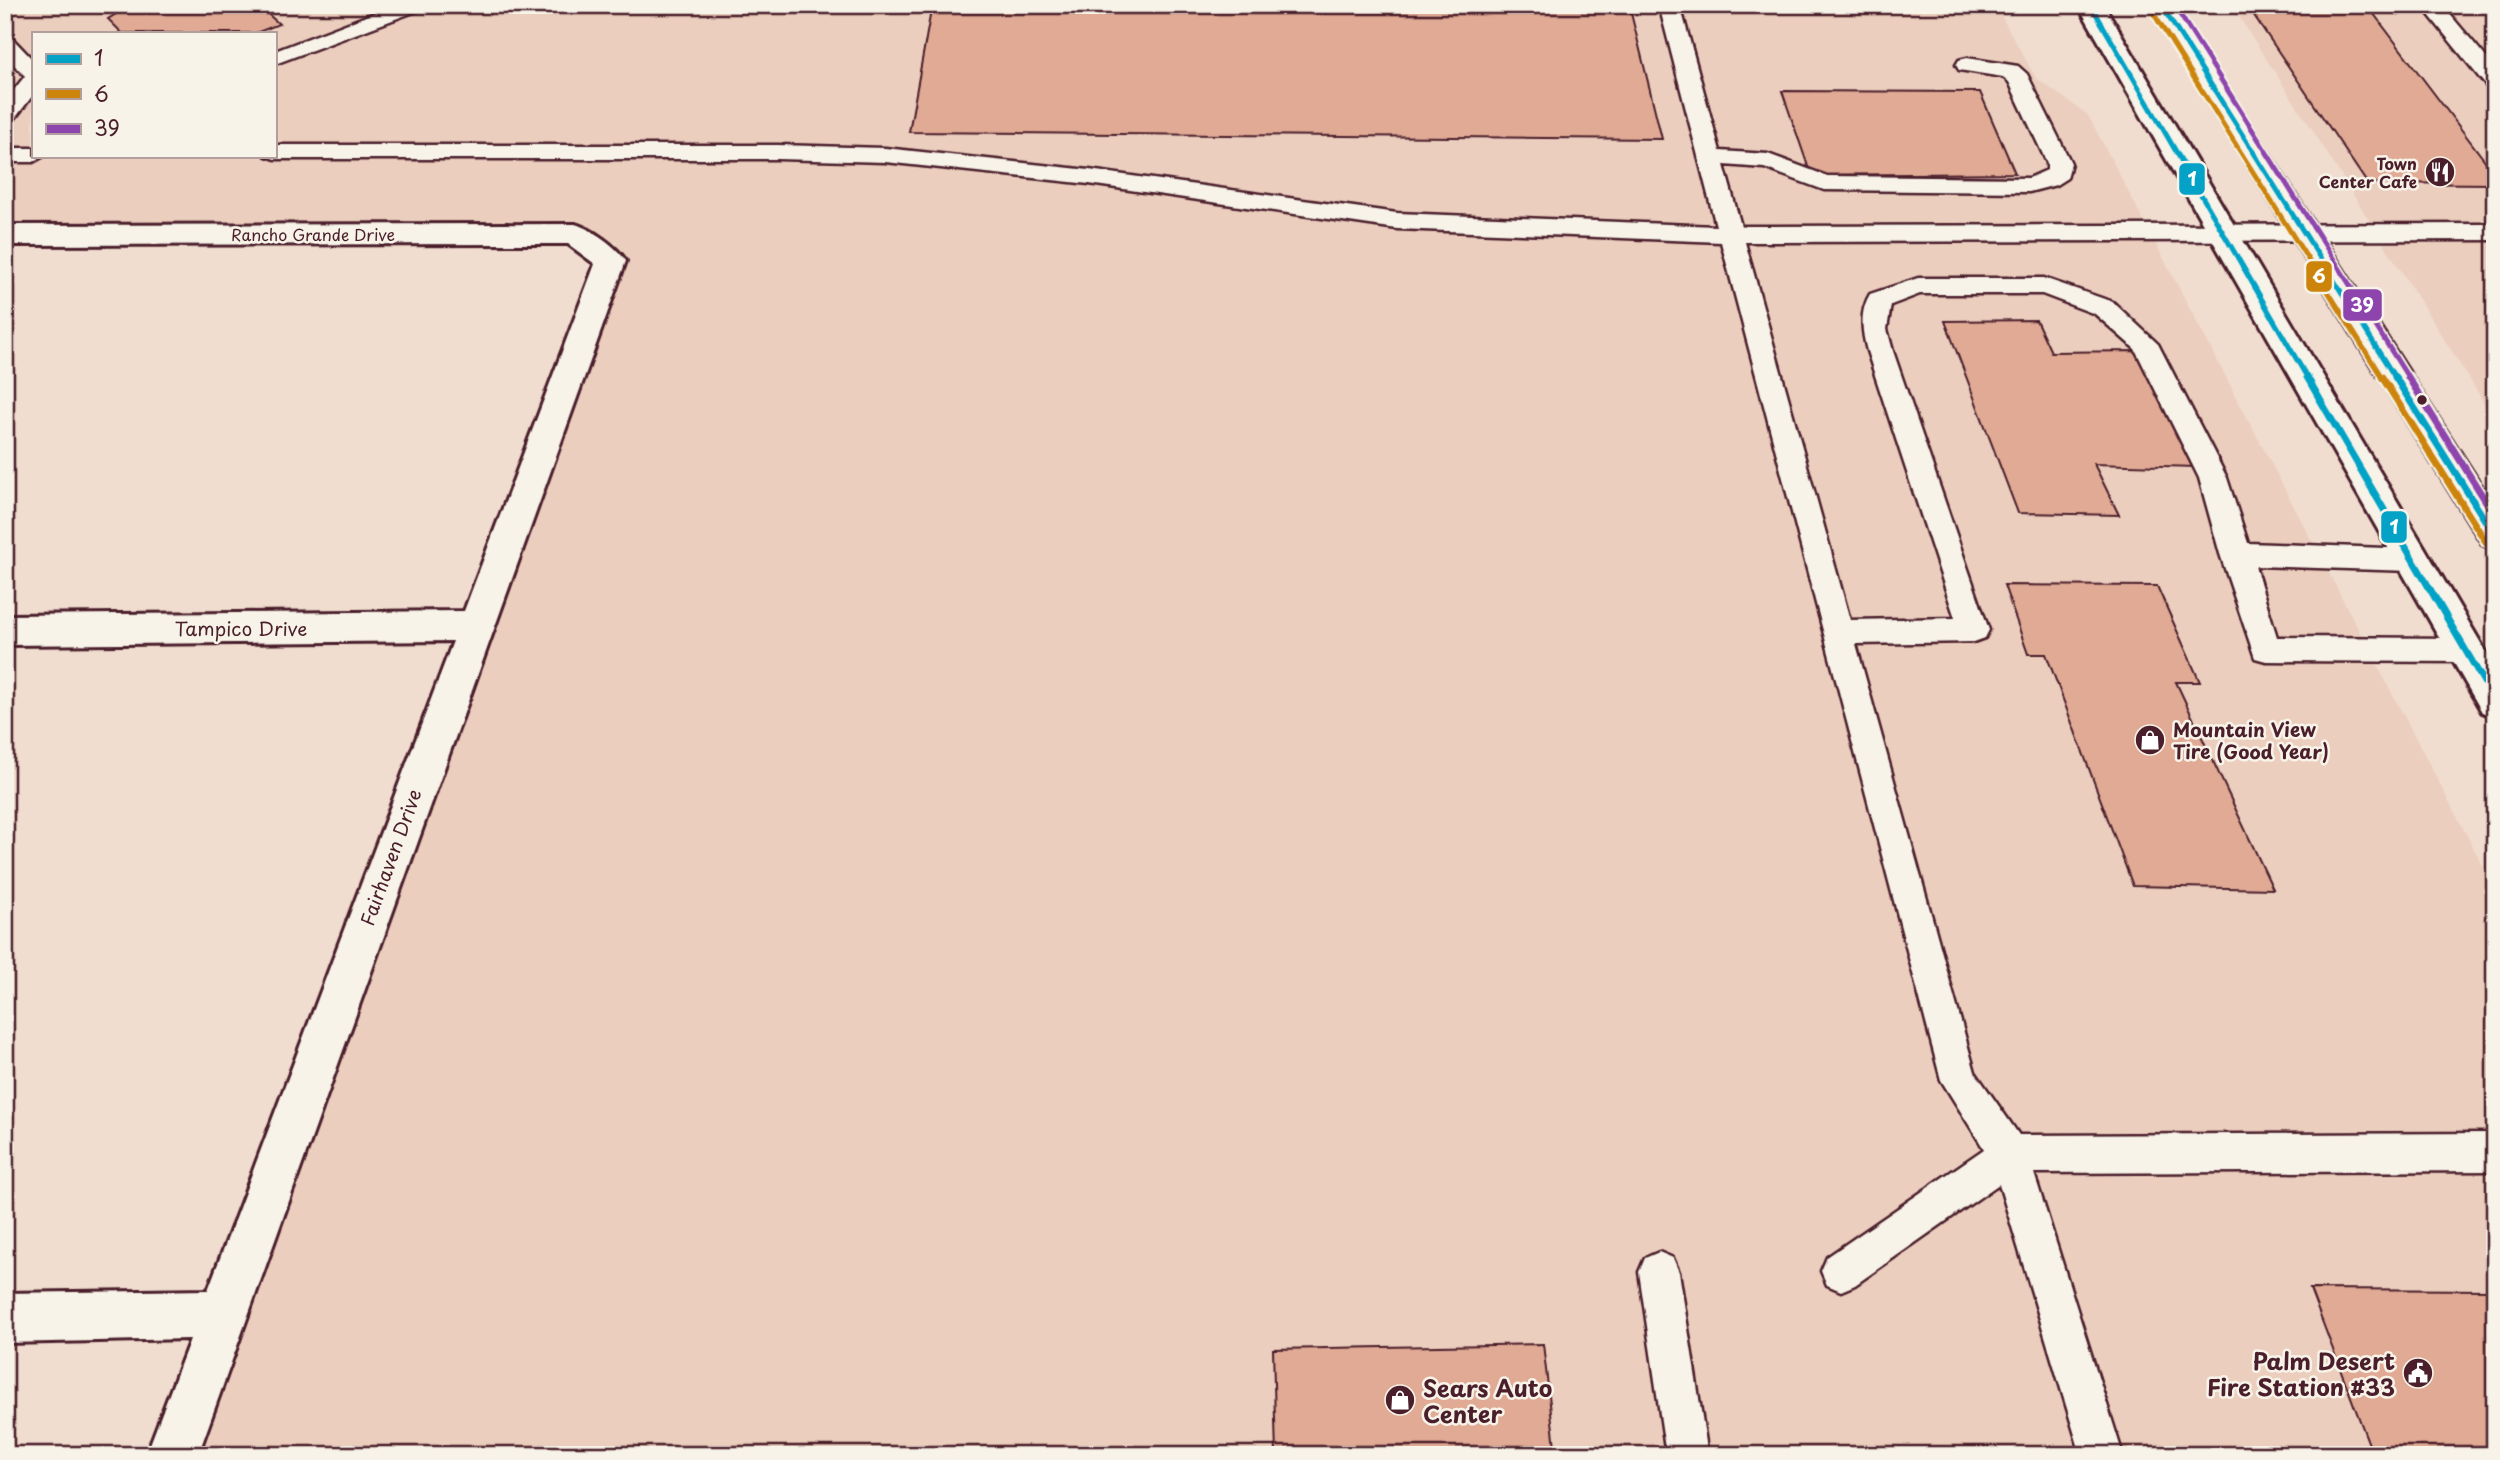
<svg xmlns="http://www.w3.org/2000/svg" width="2500" height="1460" font-family="'Playpen Sans',sans-serif">
	<rect width="100%" height="100%" fill="#f0ddcf"/>
	<filter id="ink" filterUnits="userSpaceOnUse"><feTurbulence type="fractalNoise" baseFrequency=".0143" numOctaves="2"/><feDisplacementMap in="SourceGraphic" scale="14" xChannelSelector="R" yChannelSelector="G"/><feConvolveMatrix kernelMatrix="1 2 1 2 8 2 1 2 1" color-interpolation-filters="sRGB"/></filter>
	<g filter="url(#ink)">
		<path fill="#ebcebe" fill-rule="evenodd" d="M5,5h1990l41,73 52,37 407,774v566h-2307l429,-1213 -612,2zM33,33h242v123h-242z
			M2231,5h264v415l-187,-297z"/>
		<path fill="#e0aa95" stroke="#4a1f2b" stroke-width="2" d="M108,5h150l21,19 -23,9h-134l-14,-14 8,-5z
			M932,5h697l33,134 -753,-7z
			M2247,5h120l128,169v10l-128,-1z
			M1782,91l198,1 35,81 -204,2z
			M2036,320l15,32 86,-1 59,116 -102,-3 25,51 -101,-2 -73,-192z
			M2004,585l153,1 43,96h-24l97,207 -140,-3 -87,-232h-18z
			M2310,1289l185,1v165h-122z
			M1543,1344l13,111h-280l-3,-106z"/>
		<g fill="none" stroke-linecap="round" stroke-linejoin="round">
			<g stroke="#4a1f2b" stroke-width="5">
				<path id="service" d="M395,5h30l-3,4 -147,55v-13z
					M1659,5h21l40,146 48,3 59,22 202,2 18,-8v-7l-38,-81 -6,-5 -44,-7 -3,-5 3,-5 8,-2 51,8 9,8 44,89 -4,15 -11,7 -27,7 -205,-2 -60,-22 -40,-3 17,61 754,-2v16l-750,2 105,378 105,-2 -88,-267c-5,-19 -8,-39 3,-57l48,-16h126l69,24 45,42 69,134 21,65 164,6 10,3 5,8 -5,8 -10,3 -157,-5 22,71 188,1 11,3 4,9 -4,9 -11,3 -199,-1 -11,-3 -35,-104 -21,-76 -64,-129 -40,-35 -53,-20h-122l-29,11 -4,24 6,22 96,279 -4,8 -11,4 -118,2 119,428 44,63 476,-2v38l-461,2 89,282h-42l-82,-271 -144,101 -14,6 -14,-6 -6,-14 6,-14 157,-108 -43,-69 -220,-838 -324,-13 -308,-45 -204,-22 -107,-3h-503l-9,-3h9v-11h503l107,3 204,22 308,43 319,13z
					M2421,5h21l53,63v21l-8,-2z
					M5,38l8,1 20,21v35l-20,26 -8,2v-22l20,-25 -20,-20z
					M5,148h28v8h11l-11,6h-28z
					M1659,1252l14,6 6,14 29,183h-42l-27,-183 6,-14z"/>
			</g>
			<g stroke="#4a1f2b" stroke-width="6">
				<path id="minor" d="M575,224c17,5 41,22 51,37l-428,1194h-52l44,-116 -185,4v-50l203,-3 245,-649 -448,4v-30l459,-4 131,-347 -27,-20 -563,1v-20z"/>
			</g>
			<g stroke="#4a1f2b" stroke-width="6">
				<path id="tertiary" d="M2078,5h26l391,662v50l-13,-5z
					M2148,5h26l321,502v42l-12,-4z"/>
			</g>
			<use href="#service" fill="#f7f3e8" fill-rule="evenodd"/>
			<use href="#minor" fill="#f7f3e8" fill-rule="evenodd"/>
			<use href="#tertiary" fill="#f7f3e8" fill-rule="evenodd"/>
			<g stroke="#f7f3e8" stroke-width="9">
				<path id="bus-1-far1" d="M2091,5l217,374
					M2161,5l235,374"/>
			</g>
			<g stroke="#f7f3e8" stroke-width="12">
				<path id="bus-1" d="M2307,377l188,324
					M2395,377l100,159"/>
			</g>
			<g stroke="#f7f3e8" stroke-width="9">
				<path id="bus-2-far1" d="M2152,11l231,368"/>
			</g>
			<g stroke="#f7f3e8" stroke-width="12">
				<path id="bus-2" d="M2382,377l104,165"/>
			</g>
			<g stroke="#f7f3e8" stroke-width="9">
				<path id="bus-3-far1" d="M2174,5l235,374"/>
			</g>
			<g stroke="#f7f3e8" stroke-width="12">
				<path id="bus-3" d="M2408,377l87,139"/>
			</g>
			<use href="#bus-1-far1" stroke="#04a2c6" stroke-width="5"/>
			<use href="#bus-1" stroke="#04a2c6" stroke-width="7"/>
			<use href="#bus-2-far1" stroke="#cc840b" stroke-width="5"/>
			<use href="#bus-2" stroke="#cc840b" stroke-width="7"/>
			<use href="#bus-3-far1" stroke="#8e44ad" stroke-width="5"/>
			<use href="#bus-3" stroke="#8e44ad" stroke-width="7"/>
		</g>
	</g>
	<defs>
		<g id="restaurant-disc" transform="scale(1.575)"><circle r="9.5" fill="#4a1f2b" stroke="#f7f3e8"/><path d="M-5-6h1v4h1v-4h1v4h1v-4h1v5L-1.5 .5V6h-2V.5L-5-1ZM5-6V6H3V1.5H1.5Q1.5-4 5-6Z" fill="#fff"/></g>
		<g id="shop-disc" transform="scale(1.575)"><circle r="9.5" fill="#4a1f2b" stroke="#f7f3e8"/><path d="M-5-2.5h2.3a2.7 3.5 0 0 1 5.4 0H5L5.5 6h-11ZM-1.5-2.5h3a1.5 2.3 0 0 0-3 0Z" fill="#fff"/></g>
		<g id="civic-disc" transform="scale(1.575)"><circle r="9.5" fill="#4a1f2b" stroke="#f7f3e8"/><path d="M-.6-6.5H3V-4.5H.6V-3L4-1V1h2V6H-6V1h2V-1L-.6-3ZM-1.2 2.5V6h2.4V2.5Z" fill="#fff"/></g>
	</defs>
	<g fill-rule="evenodd">
		<use href="#restaurant-disc" x="2440" y="172"/>
		<use href="#shop-disc" x="2150" y="740"/>
		<use href="#civic-disc" x="2418" y="1373"/>
		<use href="#shop-disc" x="1400" y="1400"/>
	</g>
	<circle fill="#4a1f2b" stroke="#f7f3e8" stroke-width="2.5" cx="2422" cy="400" r="6"/>
	<g text-anchor="middle" dominant-baseline="central" stroke-width="5" stroke-linejoin="round" paint-order="stroke">
		<g font-size="16" font-weight="bold" fill="#4a1f2b" stroke="#f7f3e8" text-anchor="end">
			<text x="2417" y="163">Town<tspan x="2417" dy="18">Center Cafe</tspan></text>
		</g>
		<g font-size="16" fill="#4a1f2b" stroke="#f7f3e8">
			<text x="313" y="234">Rancho Grande Drive</text>
		</g>
		<g font-size="19" fill="#4a1f2b" stroke="#f7f3e8">
			<text x="241" y="628">Tampico Drive</text>
			<text transform="translate(390 857) rotate(-70)">Fairhaven Drive</text>
		</g>
		<g font-size="19" font-weight="bold" fill="#4a1f2b" stroke="#f7f3e8" text-anchor="start">
			<text x="2173" y="729">Mountain View<tspan x="2173" dy="22">Tire (Good Year)</tspan></text>
		</g>
		<g font-size="23" font-weight="bold" fill="#4a1f2b" stroke="#f7f3e8" text-anchor="end">
			<text x="2395" y="1360">Palm Desert<tspan x="2395" dy="26">Fire Station #33</tspan></text>
			<text x="1423" y="1387" text-anchor="start">Sears Auto<tspan x="1423" dy="26">Center</tspan></text>
		</g>
	</g>
	<g stroke="#f7f3e8" stroke-width="2.5">
		<rect x="2178" y="162" width="28" height="34" rx="7" fill="#04a2c6"/>
		<rect x="2305" y="260" width="28" height="33" rx="7" fill="#cc840b"/>
		<rect x="2342" y="288" width="41" height="34" rx="7" fill="#8e44ad"/>
		<rect x="2380" y="510" width="28" height="34" rx="7" fill="#04a2c6"/>
	</g>
	<g font-size="19" text-anchor="middle" font-weight="bold" fill="#fff">
		<text x="2192" y="186">1</text>
		<text x="2319" y="283">6</text>
		<text x="2362" y="312">39</text>
		<text x="2394" y="534">1</text>
	</g>
	<rect width="2500" height="1460" fill="none" stroke="#f7f3e8" stroke-width="28"/>
	<rect x="14" y="14" width="2472" height="1432" fill="none" stroke="#4a1f2b" stroke-width="2.5" filter="url(#ink)"/>
	<rect x="32" y="32" width="245" height="126" fill="#f7f3e8" stroke="#b29e9c" stroke-width="2"/>
	<rect x="46" y="54" width="35" height="10" fill="#04a2c6" stroke="#b29e9c" stroke-width="2"/>
	<text x="94" y="66" font-size="21" fill="#4a1f2b">1</text>
	<rect x="46" y="89" width="35" height="10" fill="#cc840b" stroke="#b29e9c" stroke-width="2"/>
	<text x="94" y="102" font-size="21" fill="#4a1f2b">6</text>
	<rect x="46" y="124" width="35" height="10" fill="#8e44ad" stroke="#b29e9c" stroke-width="2"/>
	<text x="94" y="136" font-size="21" fill="#4a1f2b">39</text>
</svg>
